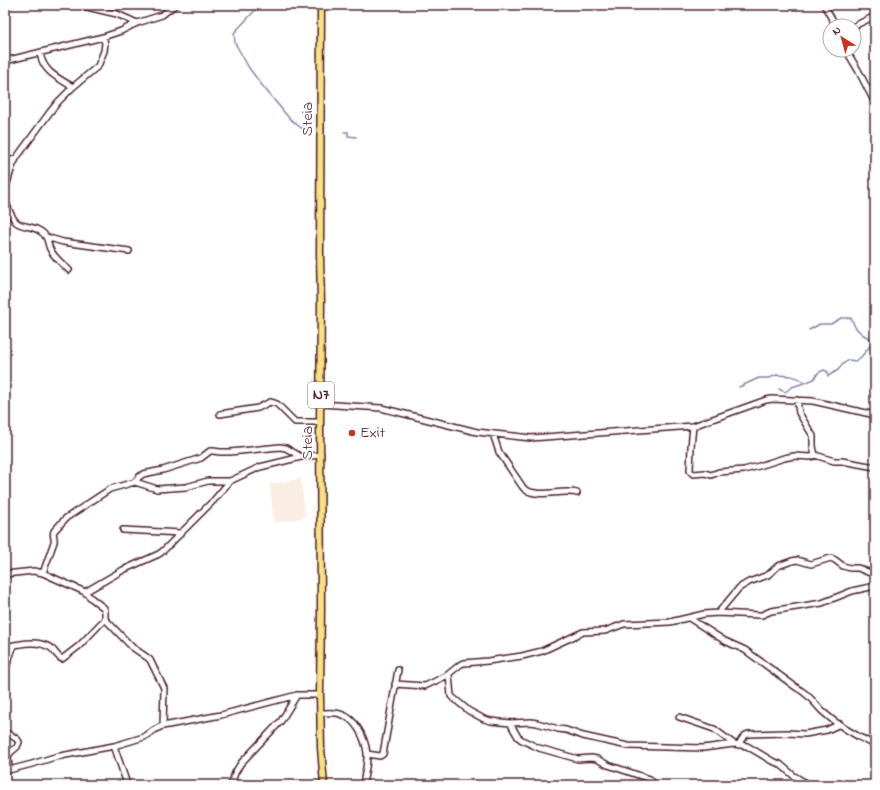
<svg xmlns="http://www.w3.org/2000/svg" width="880" height="790" font-family="'Indie Flower',sans-serif">
	<rect width="100%" height="100%" fill="#fff"/>
	<filter id="ink" filterUnits="userSpaceOnUse"><feTurbulence type="fractalNoise" baseFrequency=".025" numOctaves="2"/><feDisplacementMap in="SourceGraphic" scale="8" xChannelSelector="R" yChannelSelector="G"/><feConvolveMatrix kernelMatrix="1 2 1 2 8 2 1 2 1" color-interpolation-filters="sRGB"/></filter>
	<g filter="url(#ink)">
		<path fill="#faede2" d="M301,479l4,38 -31,6 -4,-39z"/>
		<g fill="none" stroke-linecap="round" stroke-linejoin="round">
			<path stroke="#7f89a9" stroke-width="1.5" d="M260,5l-26,28 1,10 14,25 12,16 28,34 12,10h9
				M344,132h4v4l8,1
				M809,330l11,-6h11l10,-6h10l4,9 7,7 12,7
				M739,387l20,-9h10l8,-3 14,1 9,3 5,4 9,-4 4,-6 6,-3 4,2v4l10,-6 4,-5 6,-5 8,1 5,-4 9,-11 5,-6
				M779,389l6,3 7,-5 12,-4"/>
			<g stroke="#4a1f2b" stroke-width="8">
				<path id="minor" d="M78,5l39,9 20,9
					M824,5l12,21
					M827,5h6
					M854,26l21,-10
					M846,50l12,20 17,33
					M40,53c3,19 18,25 33,34
					M5,61l98,-24 18,-6 16,-8 25,-8 13,-10
					M5,164l11,-6
					M5,190l7,-23 5,-10 33,-45 8,-10 15,-15 25,-21 6,-15 1,-8 -2,-6
					M5,199c2,6 6,18 11,23 6,6 23,3 30,15 2,3 2,8 4,12 4,8 12,15 19,21
					M46,237l17,5 66,9
					M321,404l60,4 96,24 54,6 162,-12 73,-26 6,-1 41,2 62,14
					M220,414l38,-6 12,-6 4,1 3,1 18,18h25
					M693,426l-2,21 -1,24 3,3 12,-1 6,2 8,-3 25,-2 15,-4 25,-8 10,-2 17,1 4,-2 -2,-9v-10l-14,-23 -2,-13
					M493,434l6,18 23,34c1,2 2,3 4,4 14,8 36,-1 51,3
					M815,455l19,6h8l33,6
					M135,482l22,7 29,-2 22,-6h22
					M123,530l58,3
					M43,573l11,-31c1,-4 -2,-7 0,-11l12,-13 41,-27 3,-2 25,-7 4,-5 4,-3 20,-4 38,-12 9,-7h3l7,1h10l50,-5 6,1 15,9
					M5,574l29,-3 9,2 42,19 38,-22 36,-16 4,-3 51,-51 16,-19 30,-14 41,-10 20,-2
					M85,592l6,6 13,10 1,4v7l27,28 16,11 2,2 14,28 -1,38
					M718,613l21,-25 10,-6 19,-7 10,-9 14,-5 5,-1 14,4 20,-6 4,2 8,6 7,2h8l17,7
					M689,618l36,23 20,9 52,38c12,6 16,14 25,23 15,14 34,25 53,34
					M5,647c14,-3 33,-8 46,1 5,4 6,9 11,11l17,-13 26,-27
					M5,670l9,-25
					M449,675l2,21 18,15 15,8 7,2 19,2 21,-1 6,1 21,6 8,1 17,6 45,10 75,2 31,-4 13,2 25,15 8,3 14,12 15,9
					M395,684l30,2 21,-10 15,-12 3,-1 24,-2 34,-5 20,-5 41,-19 22,-1 19,-7 46,-2 34,-8 14,-1 41,2h3l9,-4 51,-8 30,-12 23,-5
					M321,713c6,0 13,-1 19,1 16,4 25,24 27,39 1,11 -3,22 -4,32
					M679,717l35,12 20,15
					M510,723l8,14 4,3 17,8 39,11 13,-1 6,1 11,6 42,14 4,6
					M5,732l12,7 2,3 -2,5 -6,5 -3,4 1,14
					M739,745c2,-6 4,-9 9,-11l39,-1 18,1 22,-4 13,-6
					M114,746l12,35 1,3 2,1
					M367,754l13,2 3,-2 15,-84
					M5,771l27,-7 23,-7 59,-11 30,-9c7,-4 11,-9 19,-11l58,-11 76,-20h23
					M231,785l4,-12 6,-10 40,-42 16,-26"/>
			</g>
			<g stroke="#4a1f2b" stroke-width="9">
				<path id="major" d="M321,5l-1,250 1,49 -1,118 1,186 -1,87 1,53 3,37"/>
			</g>
			<use href="#minor" stroke="#fff" stroke-width="5"/>
			<use href="#major" stroke="#f9e181" stroke-width="6"/>
		</g>
	</g>
	<circle fill="#c8321e" stroke="#fff" stroke-width="1.5" cx="352" cy="433" r="4"/>
	<g text-anchor="middle" dominant-baseline="central" stroke-width="3" stroke-linejoin="round" paint-order="stroke">
		<rect fill="#fff" stroke="#80626b" stroke-width="1" x="308" y="382" width="26" height="26" rx="3"/>
		<g font-size="15" font-weight="bold" fill="#4a1f2b">
			<text x="321" y="395">N7</text>
		</g>
		<g font-size="16" fill="#4a1f2b" stroke="#fff">
			<text transform="translate(308 119) rotate(-90)">Steia</text>
			<text transform="translate(308 443) rotate(-90)">Steia</text>
		</g>
		<g font-size="16" fill="#4a1f2b" stroke="#fff" text-anchor="start">
			<text x="360" y="433">Exit</text>
		</g>
	</g>
	<rect width="880" height="790" fill="none" stroke="#fff" stroke-width="20"/>
	<rect x="10" y="10" width="860" height="770" fill="none" stroke="#4a1f2b" stroke-width="1.5" filter="url(#ink)"/>
	<g transform="translate(842 38) rotate(323)"><circle r="19" fill="#ffffff" stroke="#b7a5aa"/>
	<path d="M0-3L7 15L0 10L-7 15Z" fill="#c8321e"/>
	<text y="-6" font-size="11" font-weight="bold" text-anchor="middle" fill="#4a1f2b">N</text>
	</g>
</svg>
